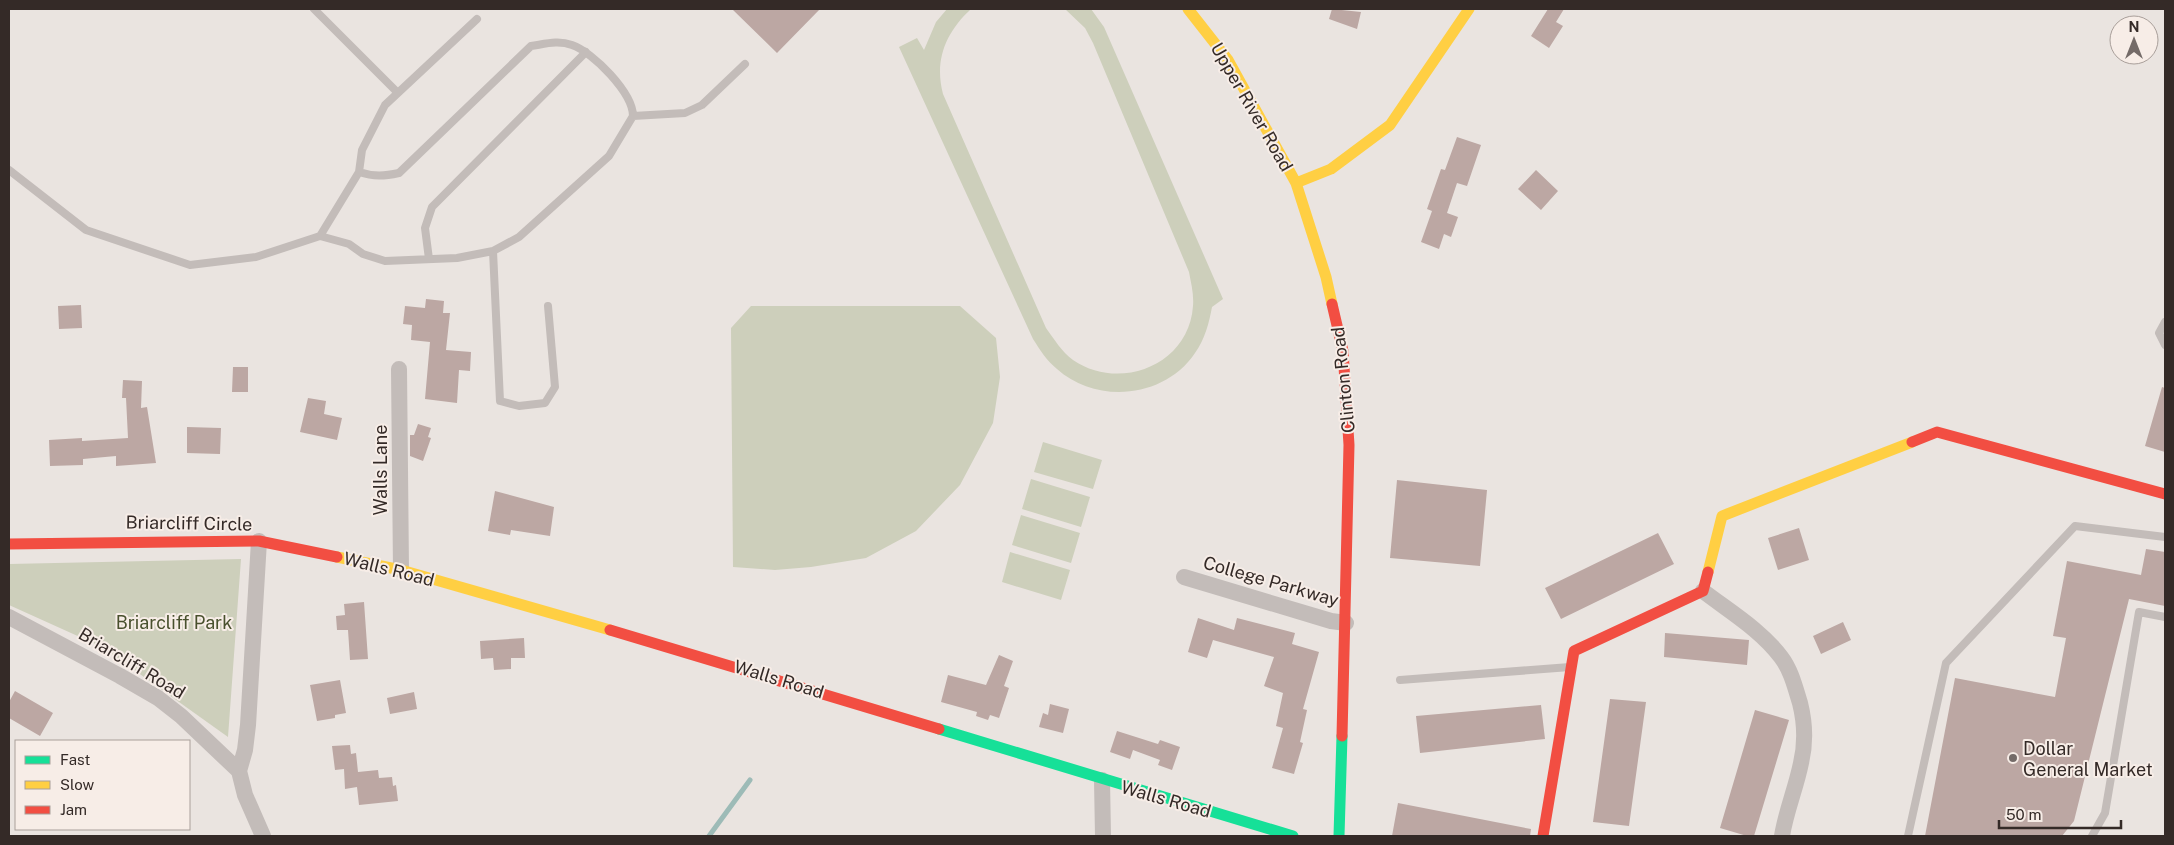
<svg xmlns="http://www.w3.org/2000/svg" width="2174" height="845" font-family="'Public Sans',sans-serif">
	<rect width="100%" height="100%" fill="#eae4e0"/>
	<path fill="#cdcfbb" d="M947,9h24c-25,23 -37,51 -28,85l103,234c8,11 16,24 27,32 47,32 116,5 120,-54 1,-12 -2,-23 -4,-34l-96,-229 -8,-15 -20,-19h26l13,18 119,272 -11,8c-3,16 -7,32 -17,46 -30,45 -98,52 -138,16 -10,-8 -17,-19 -24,-30l-134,-292 18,-9 7,12 12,-28z
		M751,306h209l36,32 4,39 -7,46 -33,62 -44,46 -50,27 -55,9 -36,3 -42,-3 -2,-239z
		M1043,442l59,18 -9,29 -59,-17z
		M1031,479l59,18 -9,30 -59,-18z
		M1021,515l59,18 -9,30 -59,-18z
		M1010,552l60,18 -9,30 -59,-18z
		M241,559l-13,178 -126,-90 -93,-42v-41z"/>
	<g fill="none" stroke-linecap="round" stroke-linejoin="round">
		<path stroke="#9dbbb7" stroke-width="5" d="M709,836l41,-56"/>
	</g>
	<path fill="#bca7a3" d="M732,9h88l-43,44z
		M1332,9l29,3 -4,17 -28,-10z
		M1548,9h16l-8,13 7,4 -14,22 -18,-12z
		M1457,137l24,8 -14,41 -10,-3 -10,30 11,4 -7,20 -7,-3 -5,15 -18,-7 11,-31 -5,-2 14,-40 4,1z
		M1536,170l22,21 -17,19 -23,-21z
		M426,299l18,2 -1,12h7l-4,37 25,2 -1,19 -11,-1 -2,33 -32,-4 5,-57 -19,-2 1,-15 -9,-1 2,-18 20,2z
		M81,305l1,23 -23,1 -1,-23z
		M233,367h15v25h-16z
		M123,380l19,1 -1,27 6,-1 9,56 -40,3v-10l-33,3v6l-33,1 -1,-26 33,-2v3l46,-3 -2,-40h-4z
		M2162,387l3,1v64l-20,-6z
		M308,398l18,3 -2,13 18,4 -5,22 -37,-8z
		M418,424l13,4 -3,9 3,1 -8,23 -13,-5v-21h4z
		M187,427l34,1 -1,26 -33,-1z
		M1397,480l90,10 -7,76 -90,-8z
		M495,491l59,16 -4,29 -39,-6 -1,5 -22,-4z
		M1799,528l10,32 -31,10 -10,-32z
		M1658,533l16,31 -113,55 -16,-31z
		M2146,549l19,3v54l-36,-7 -55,222 -12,15h-137l30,-158 100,19 11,-59 -13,-2 14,-75 74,14z
		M364,602l4,57 -18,1 -2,-30h-11l-1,-14 9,-1 -1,-11z
		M1198,618l36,12 3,-12 39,10 19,5 -3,11 27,8 -16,57 4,1 -7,32 3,1 -9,31 -22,-6 11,-40 -7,-2 7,-33 -19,-7 10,-29 -61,-17 -6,18 -19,-6z
		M1843,622l8,18 -30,14 -8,-18z
		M1665,633l84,7 -2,25 -83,-8z
		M524,638l1,20h-14v11l-17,1 -1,-12 -12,1 -1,-18z
		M999,655l14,6 -9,25 5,2 -10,30 -9,-3 -2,5 -12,-4 1,-4 -36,-10 7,-27 38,10z
		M340,680l6,33 -11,2v3l-18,3 -7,-36z
		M15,691l38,22 -13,23 -31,-18v-16z
		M414,692l3,17 -27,5 -3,-16z
		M1610,699l36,3 -17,124 -36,-4z
		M1050,704l19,5 -6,24 -24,-6 4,-14 5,2z
		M1541,705l4,34 -125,14 -4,-37z
		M1755,710l34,10 -35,116h-7l-27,-8z
		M1117,731l41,13 2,-4 20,7 -8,23 -14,-5 2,-5 -27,-10 -3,9 -20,-7z
		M350,745l1,9 5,-1 2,19 20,-2 1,8 13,-1 1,9 3,-1 2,16 -39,4 -2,-18 -12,2 -1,-20 -9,1 -3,-24z
		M1398,803l133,26 -1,7h-138z"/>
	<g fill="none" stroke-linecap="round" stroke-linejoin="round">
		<path stroke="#c3bcb9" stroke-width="8" d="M314,9l84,84
			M9,170l77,60 104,35 66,-8 64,-21 29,8 14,10 22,7 72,-3 36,-7 26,-14 90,-81 24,-40 52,-3 17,-8 43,-41
			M359,172c15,5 26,4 40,1l132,-127c14,-2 27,-6 41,-1 21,7 61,48 61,71
			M320,236l39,-64 3,-22 23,-45 92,-86
			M493,251l7,150 19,5 26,-3 10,-16 -7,-81
			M429,259l-4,-31 7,-21 154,-155
			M2165,322l-6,11 6,12
			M1400,680l170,-13
			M1908,836l38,-173 129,-137 90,11
			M2092,836l13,-23 34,-201 26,5"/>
		<path stroke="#c3bcb9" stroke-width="16" d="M399,369l2,201
			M1184,577l147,44 15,2
			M1703,591c26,20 58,39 78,66 10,13 14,30 19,46 5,20 6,39 1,60 -5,25 -15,48 -19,73
			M9,617l111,59 38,22 23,18 58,55 6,24 18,41
			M239,771l6,-21 3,-25 11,-184
			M1102,780l1,56"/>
		<path stroke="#16e098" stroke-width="11" d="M939,729l354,107
			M1339,836l3,-100"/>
		<path stroke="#ffcf43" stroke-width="11" d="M1188,9l40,51 68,123 30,94 6,27
			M1296,183l35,-14 59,-44 79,-116
			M337,557l64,13 209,60
			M1708,572l14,-56 190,-74"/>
		<path stroke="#f24e42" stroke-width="11" d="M1332,304l11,47 6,94 -7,291
			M1912,442l25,-10 228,62
			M9,544l250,-3 78,16
			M610,630l329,99
			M1543,836l31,-185 129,-60 5,-19"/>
	</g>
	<circle fill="#746b68" stroke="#f7ede7" stroke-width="2" cx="2013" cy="758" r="5"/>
	<g text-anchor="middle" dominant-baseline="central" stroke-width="4" stroke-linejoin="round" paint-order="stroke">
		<g font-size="18" fill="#342a27" stroke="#f7ede7">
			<text transform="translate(1252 107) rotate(60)">Upper River Road</text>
			<text transform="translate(1343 380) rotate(-96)">Clinton Road</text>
			<text transform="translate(380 470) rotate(-90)">Walls Lane</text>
			<text transform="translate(189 523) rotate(1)">Briarcliff Circle</text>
			<text transform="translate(389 569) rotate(14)">Walls Road</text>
			<text transform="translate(1271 581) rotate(16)">College Parkway</text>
			<text transform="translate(132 663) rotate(31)">Briarcliff Road</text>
			<text transform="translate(779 679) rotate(17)">Walls Road</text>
			<text transform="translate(1166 799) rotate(16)">Walls Road</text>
		</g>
		<g font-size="18" fill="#48502d" stroke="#f7ede7">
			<text x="174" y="622">Briarcliff Park</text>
		</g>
		<g font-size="18" fill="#342a27" stroke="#f7ede7" text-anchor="start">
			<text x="2023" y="748">Dollar<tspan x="2023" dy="21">General Market</tspan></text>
		</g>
	</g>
	<rect width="2174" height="845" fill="none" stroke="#342a27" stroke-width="20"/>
	<rect x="15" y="740" width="175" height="90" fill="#f7ede7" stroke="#a99f9a"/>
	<rect x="25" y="756" width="25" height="8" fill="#16e098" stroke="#a99f9a"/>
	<text x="60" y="765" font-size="15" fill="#342a27">Fast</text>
	<rect x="25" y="781" width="25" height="8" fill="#ffcf43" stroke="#a99f9a"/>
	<text x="60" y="790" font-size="15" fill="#342a27">Slow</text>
	<rect x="25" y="806" width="25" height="8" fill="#f24e42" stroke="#a99f9a"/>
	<text x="60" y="815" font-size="15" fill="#342a27">Jam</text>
	<g transform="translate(2134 40)"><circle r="24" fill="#f7ede7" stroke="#a99f9a"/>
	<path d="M0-4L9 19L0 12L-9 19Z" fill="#746b68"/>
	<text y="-8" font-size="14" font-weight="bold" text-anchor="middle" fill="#342a27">N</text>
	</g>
	<path d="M1999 820v8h122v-8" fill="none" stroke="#342a27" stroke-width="2.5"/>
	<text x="2006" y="820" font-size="15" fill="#342a27" stroke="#f7ede7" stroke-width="4" paint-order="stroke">50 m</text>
</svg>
